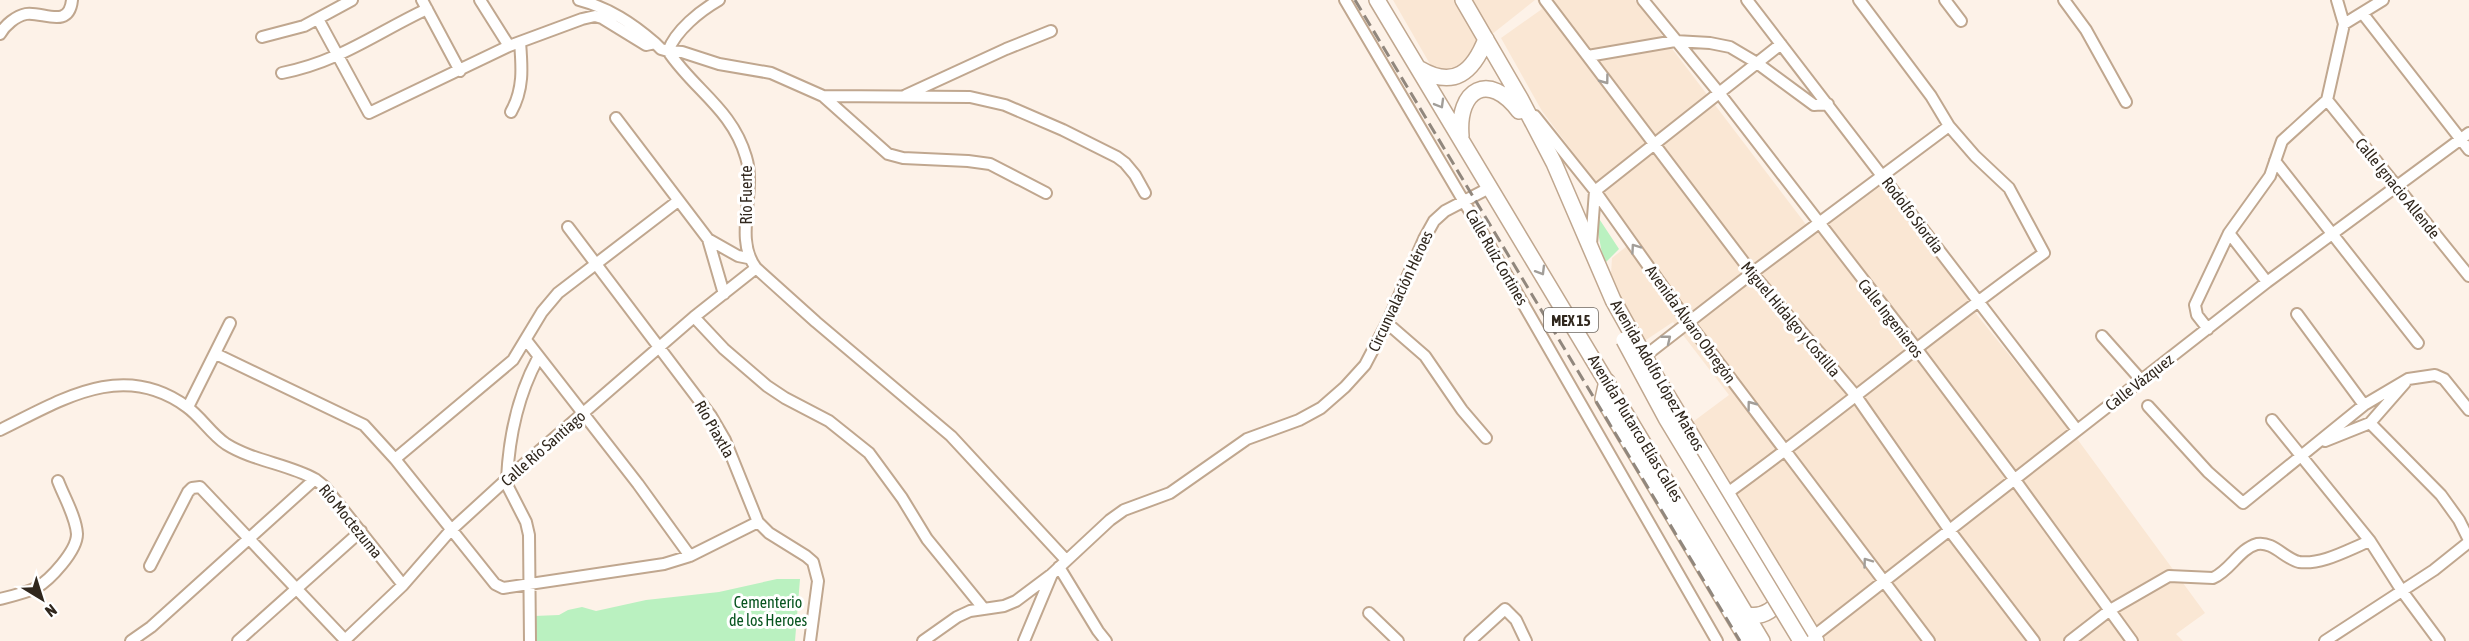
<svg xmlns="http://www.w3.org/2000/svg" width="2469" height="641" font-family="'Asap Condensed',sans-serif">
	<rect width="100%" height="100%" fill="#fdf2e8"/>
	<path fill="#fae7d4" d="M1393,0h142l-58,46 -5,19 -19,8 -19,-2z
		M1537,0h98l179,235 68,-50 86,114 9,16 101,125 127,173 -29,21 7,7h-359l-86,-136 -48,-81 39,-29 -56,-73 -30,20 -23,-44 -9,-24 1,-16 25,-20 -95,-127 -41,-73 41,-29z"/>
	<path fill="#baf1c0" d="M1594,211l25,38 -15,15z
		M777,579h23l-5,62h-262l1,-25 25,-1 9,-5 14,-3 14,4 50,-11 73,-8z"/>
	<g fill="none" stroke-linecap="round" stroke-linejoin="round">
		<g stroke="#c0a78f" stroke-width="14">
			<path id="minor" d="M422,0l38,71
				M480,0l29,46
				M579,0c30,8 53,23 76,43
				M719,0c-19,11 -43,30 -51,51l14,1 37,12 52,9 52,23 65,58 15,4 65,3 22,3 56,29
				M1345,0l141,239 231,402
				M1545,0l207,273 104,123 94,135 84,110
				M1643,0l77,94 196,254 99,132 117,161
				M1747,0l330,430
				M1945,0l16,21
				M2064,0l22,30 40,72
				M2363,14l106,136
				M318,19l51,94 140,-67 73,-27 13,-3 7,2 44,27 9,-2 6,6 7,2c26,39 64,58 78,106 11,35 -13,81 10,111l60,54 135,114 115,124
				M2344,24l39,-24
				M0,34c5,-9 16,-18 26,-20 16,-3 43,16 46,-14
				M262,37l42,-11 48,-26
				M1588,56l87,-15 35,2 20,4 27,16 57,42 14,-1
				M282,73c57,-11 94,-40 145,-64
				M906,95l100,-46 45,-18
				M823,96l147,1 35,8 58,25 54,27 8,6 10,12 10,18
				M2327,100l142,176
				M2327,100l17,-76 -7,-24
				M511,112c13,-23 11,-45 9,-70
				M1535,116l60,75 93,131 241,319
				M616,118l92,121 16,55
				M2275,161l143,182
				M568,227l143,189 14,24 33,82 11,11 37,23 7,6 5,19 -8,60
				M2229,233l38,49
				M708,239l30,17 10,2
				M1591,244l4,-53 186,-147
				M2297,314l67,91
				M694,317l30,32 43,37 18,12 44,23 40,32 33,45 25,41 57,70
				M1387,323l38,33 37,54 24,28
				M2208,329l-11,-14 -2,-10 34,-72 41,-57 12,-35 45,-41
				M2102,336l40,45
				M526,340l112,144 52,72
				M216,354l148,71 31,34 100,125 8,4 161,-24 26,-8 68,-34
				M1645,356l107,-83 197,-147
				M2148,406l60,66 35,31 121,-98 44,-26 27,-4 9,4 25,31
				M188,407l42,-84
				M2272,420l98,121 32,50 37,50
				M2370,423l71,72 18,25 10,20
				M0,430c60,-29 122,-71 187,-23 14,10 24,27 39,37 27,17 62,20 89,35l10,8 78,98
				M2325,441l45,-18 35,-40
				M395,459l118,-99 29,-48 16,-19 120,-92
				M507,479c2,-43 11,-84 31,-121
				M505,481l21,41 3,13 1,106
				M1726,494c108,-78 210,-164 318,-241l-35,-65 -34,-32 -26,-30 -18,-30 -72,-96
				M150,566l38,-74 4,-4 8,-1 146,154
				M1059,567l39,64 8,10
				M0,599c12,-3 25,-6 36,-11 14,-8 41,-37 41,-54 -1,-17 -13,-37 -19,-53
				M1369,613l29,28
				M1814,636l453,-354 202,-149
				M131,641l20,-14 164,-148
				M238,641l123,-110
				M344,641l59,-56 47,-54 57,-52 187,-162 62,-49
				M923,641l34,-24 13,-6 34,-5 12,-5 36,-27 58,-54 14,-10 46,-17 77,-54 52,-19 22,-12 24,-21 20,-22 22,-42 37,-84 10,-18 11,-10 46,-24
				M1024,641l28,-67
				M1470,641l35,-32 11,11 10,21
				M2070,641l40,-31 59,-34 44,2c17,-7 26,-29 44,-34 16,-3 28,15 42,18 24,3 50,-13 71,-21
				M2325,641l109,-71 35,-28"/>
		</g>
		<g stroke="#c0a78f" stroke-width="18">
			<path id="highway" d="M1377,0l385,641
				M1463,0l57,98 34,65 59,137 43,77 160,264
				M1420,69c34,20 53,3 66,-30
				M1461,136c-4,-47 28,-65 58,-25
				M1607,381l-4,18 145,242
				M1748,615c16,3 29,-7 35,-21"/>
		</g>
		<use href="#minor" stroke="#fff" stroke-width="10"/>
		<use href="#highway" stroke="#fff" stroke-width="15"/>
		<path stroke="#91877d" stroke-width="3" stroke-dasharray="12 6" stroke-linecap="butt" d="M1355,0l385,641"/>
		<g stroke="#c0a78f" stroke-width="18" stroke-linecap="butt">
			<path id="highway-bridge" d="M1624,340l42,78 135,223"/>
		</g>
		<use href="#highway-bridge" stroke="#fff" stroke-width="15"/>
	</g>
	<defs><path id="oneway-chevron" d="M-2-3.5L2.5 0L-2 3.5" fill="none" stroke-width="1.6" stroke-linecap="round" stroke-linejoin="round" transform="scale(1.5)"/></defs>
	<g stroke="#a29e99">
		<use href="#oneway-chevron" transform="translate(1605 80) rotate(53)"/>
		<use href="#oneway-chevron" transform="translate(1440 104) rotate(60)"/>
		<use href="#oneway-chevron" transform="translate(1635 248) rotate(-125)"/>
		<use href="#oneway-chevron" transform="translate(1541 271) rotate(59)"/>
		<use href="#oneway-chevron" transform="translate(1667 339) rotate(-39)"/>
		<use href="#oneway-chevron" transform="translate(1751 405) rotate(-127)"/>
		<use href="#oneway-chevron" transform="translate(1867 562) rotate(-126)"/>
	</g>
	<g text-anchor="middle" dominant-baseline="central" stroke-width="6" stroke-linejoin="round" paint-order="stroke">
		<rect fill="#fff" stroke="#6e6861" stroke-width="1.5" x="1544" y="308" width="54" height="24" rx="4.5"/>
		<g font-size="15" font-weight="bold" fill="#30271d">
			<text x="1571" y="320">MEX 15</text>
		</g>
		<g font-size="16" fill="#30271d" stroke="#fff">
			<text transform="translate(2398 188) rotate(51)">Calle Ignacio Allende</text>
			<text transform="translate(746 195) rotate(-90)">Río Fuerte</text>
			<text transform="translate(1913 215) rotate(53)">Rodolfo Siordia</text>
			<text transform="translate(1497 257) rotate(60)">Calle Ruíz Cortines</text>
			<text transform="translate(1400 291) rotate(-65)">Circunvalación Héroes</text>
			<text transform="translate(1891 318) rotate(52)">Calle Ingenieros</text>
			<text transform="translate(1791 319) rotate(50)">Miguel Hidalgo y Costilla</text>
			<text transform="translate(1691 324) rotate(54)">Avenida Álvaro Obregón</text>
			<text transform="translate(1658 375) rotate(60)">Avenida Adolfo López Mateos</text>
			<text transform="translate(2139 382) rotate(-38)">Calle Vázquez</text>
			<text transform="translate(1636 428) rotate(59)">Avenida Plutarco Elías Calles</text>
			<text transform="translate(715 429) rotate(60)">Río Piaxtla</text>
			<text transform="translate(543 448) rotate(-41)">Calle Río Santiago</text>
			<text transform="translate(351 521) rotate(51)">Río Moctezuma</text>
		</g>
		<g font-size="16" fill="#07541f" stroke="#fff">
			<text x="768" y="602">Cementerio<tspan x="768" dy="18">de los Heroes</tspan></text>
		</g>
	</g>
	<g transform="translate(42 599) rotate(142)" stroke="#ffffff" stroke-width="4.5" paint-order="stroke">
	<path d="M0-4.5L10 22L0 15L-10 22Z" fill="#30271d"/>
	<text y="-9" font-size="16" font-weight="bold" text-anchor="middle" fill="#30271d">N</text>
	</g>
</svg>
